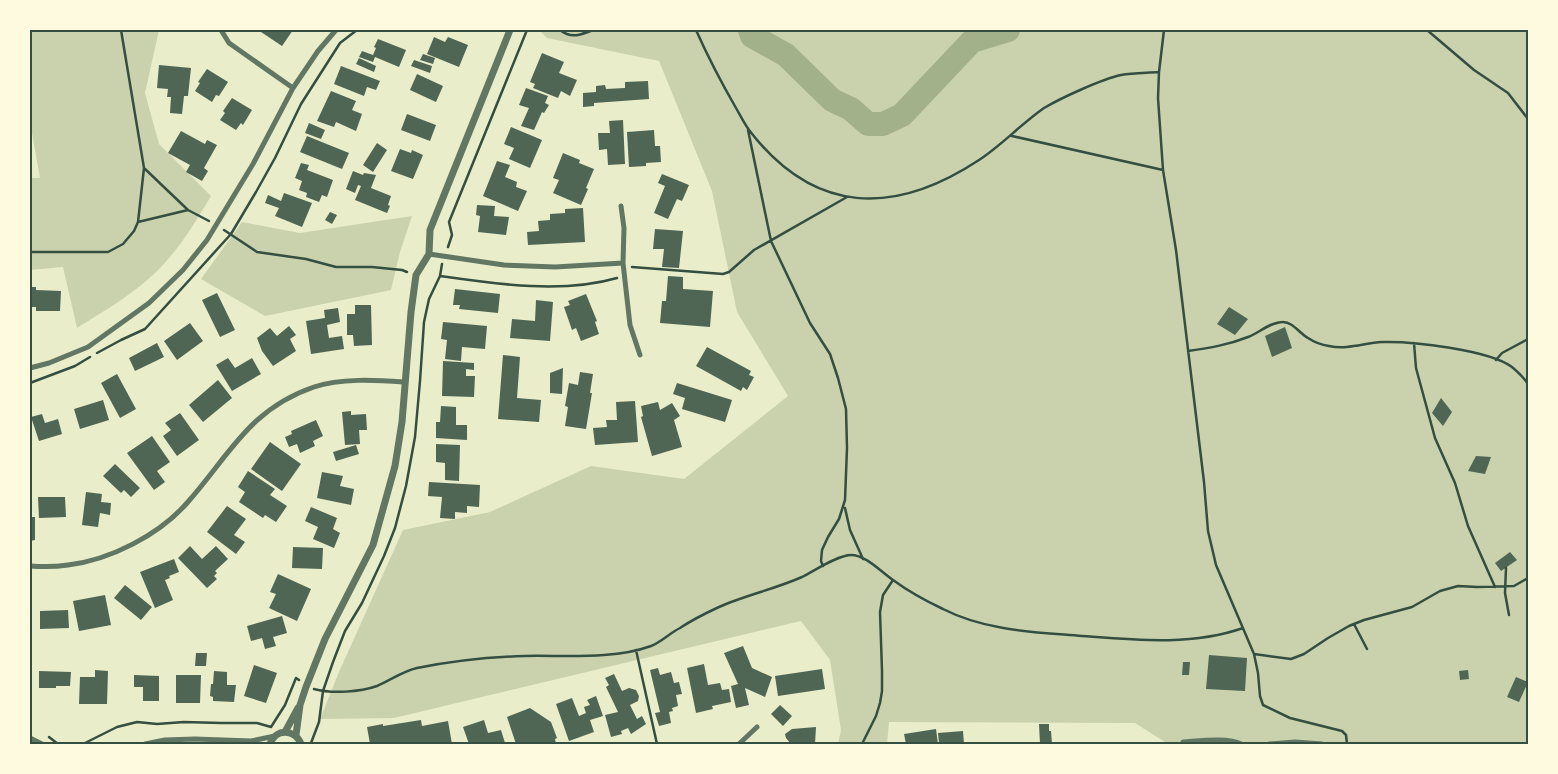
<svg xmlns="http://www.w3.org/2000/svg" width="1558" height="774" font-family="Quicksand,sans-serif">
	<rect width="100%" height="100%" fill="#e9edc9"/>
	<path fill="#cad2ad" d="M30,30h129l-14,63 14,51 52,52c-16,27 -33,55 -56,77 -23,22 -51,38 -78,55l-14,-61 -33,3v-92h10l-10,-56z
		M539,30h989v714h-360l-33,-21 -246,-1 -2,22h-49l3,-14 -11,-70 -29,-39 -407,97 -74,1 19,-47 64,-142 87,-18 101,-46 93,13 104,-83 -51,-84 -25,-121 -53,-130 -112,-23z
		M412,216l-12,36 -9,38 -126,26 -64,-37 41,-57 58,11z"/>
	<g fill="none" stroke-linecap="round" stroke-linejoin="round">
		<path stroke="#a3b18a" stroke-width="24" d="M750,30l2,6 34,19 46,45 19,9 17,15h15l19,-9 70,-74 36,-11"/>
	</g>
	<path fill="#4f6655" d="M258,30h35l-11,16z
		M434,37l11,5 3,-5 20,8 -9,22 -32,-13z
		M378,39l28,11 -7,17 -24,-10 -2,5 -14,-5 3,-6 11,4 3,-7 -2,-1z
		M542,53l22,9 -5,11 18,7 -7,16 -9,-5 -3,7 -25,-10 2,-4 -5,-2z
		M423,54l12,4 -2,6 -13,-4z
		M359,58l17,8 -2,6 -18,-8z
		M414,60l18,6 -2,7 -19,-7z
		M159,65l32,3 -3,28h-4l-2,18 -12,-1 1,-16h-4l1,-8 -11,-1z
		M341,66l39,15 -4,9 -9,-3 -3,9 -30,-12z
		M207,69l21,13 -9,14 -3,-1 -4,7 -17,-11 5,-8 -2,-1z
		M417,74l26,12 -7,16 -26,-12z
		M648,81l1,18 -55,4v3l-11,1v-14l13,-1v-6l9,-1 1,4 19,-1v-6z
		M526,88l22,8 -3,7 4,2 -5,8 -2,-1 -8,18 -13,-4 8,-18 -10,-3z
		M331,91l25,10 -4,9 10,4 -6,17 -20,-9 -2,5 -17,-6z
		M232,98l20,12 -9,15 -2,-2 -5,7 -16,-10 5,-7 -2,-2z
		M407,114l29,11 -6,16 -29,-11z
		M623,120l2,44 -17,1 -1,-16 -8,1 -1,-17h12l-1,-12z
		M309,123l16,7 -4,9 -16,-6z
		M511,127l31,13 -12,28 -21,-9 5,-11 -10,-4z
		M654,130l1,16h5l1,16 -15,1v3l-17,1 -2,-35z
		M181,131l24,13 2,-4 10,5 -13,23 4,3 -6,10 -16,-9 4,-7 -22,-12z
		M307,136l42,17 -7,16 -42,-17z
		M377,143l10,7 -14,22 -10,-7z
		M400,149l11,4 1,-3 11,5 -10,24 -22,-8z
		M563,153l17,7 -1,3 15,6 -8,19 2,1 -7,16 -28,-12 6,-13 -6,-2z
		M497,161l13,4 -5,12 12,5 -1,5 11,4 -9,20 -35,-15z
		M301,163l8,2 -2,5 26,10 -6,17 -5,-2 -3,7 -13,-5 1,-4 -8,-3 3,-9 -7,-3z
		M353,171l10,4 1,-2 12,2 -5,13 20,8 -3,9 2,1 -3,7 -32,-13 6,-14 -3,-1 -3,8 -9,-4z
		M662,174l27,11 -7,16 -5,-2 -9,20 -14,-6 11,-27 -7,-3z
		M284,193l28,10 -10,24 -27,-11 4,-8 -14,-5 3,-8 13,6z
		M477,205l18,1 -1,10 15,1 -3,18 -28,-3 2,-16 -4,-1z
		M583,208l2,34 -57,3 -1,-13 12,-1 -1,-10 12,-1v-6l15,-1v-4z
		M330,212l7,3 -5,9 -7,-4z
		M655,229l28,2 -4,37 -17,-1 2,-18h-11z
		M668,276l15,1v12l30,2 -3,36 -50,-4 2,-22h4z
		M30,287h6v3l25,1 -1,20h-24v-4h-6z
		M455,289l45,5 -2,19 -39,-4 1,-4h-7z
		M217,293l18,37 -15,7 -18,-37z
		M586,294l11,27 -2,1 4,12 -18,7 -5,-13 -4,2 -8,-23 6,-2 -2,-4z
		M536,300l17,2 -3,39 -40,-3 2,-19 23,2z
		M355,305h16l1,40 -18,1 -1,-11h-6v-21h8z
		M1229,307l19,12 -13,16 -18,-11z
		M338,308l2,14 -13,3 2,13 13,-2 2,13 -33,5 -5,-33 19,-3 -1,-8z
		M443,322l44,4 -2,23 -23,-2 -1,14 -16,-2 2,-19 -6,-1z
		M190,323l13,18 -26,19 -13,-19z
		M289,326l7,9 -6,4 6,12 -23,15 -11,-15 -5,-13 13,-10 7,8z
		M1285,327l7,21 -20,9 -7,-21z
		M157,343l7,14 -29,14 -6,-13z
		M707,347l44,24 -2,4 5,2 -7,13 -4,-3 -2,4 -45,-25z
		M503,355l17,2 -3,41 24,2 -2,22 -41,-3z
		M228,358l7,10 17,-10 9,16 -29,17 -16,-26z
		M443,361l31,2v7l-8,-1v7h9l-1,21 -32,-1z
		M563,368l-1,26 -12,-1v-20z
		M580,372l13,2 -3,19h2l-6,36 -21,-3 3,-19 -3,-1 4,-23 9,2z
		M117,374l19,35 -16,9 -19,-35z
		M218,380l14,18 -29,24 -14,-17z
		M677,383l55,17 -7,22 -43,-13 3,-11 -12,-4z
		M1441,398l11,14 -9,14 -11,-13z
		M103,400l6,20 -29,9 -6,-20z
		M635,401l3,41 -43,3 -2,-17 14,-1 -1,-7h11l-1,-18z
		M658,402l2,8 12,-7 8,13 -6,4 8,27 -30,9 -11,-39 2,-1 -2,-10z
		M441,406l15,1v18h11v15l-31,-2v-16h4z
		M351,411v4l15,-1 1,16h-8l1,14 -15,1 -3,-33z
		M180,413l19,27 -22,16 -14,-20 8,-6 -6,-7z
		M42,414l3,9 13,-4 4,15 -23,7 -8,-24z
		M316,420l7,16 -10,5 2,5 -15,7 -3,-9 -8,3 -4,-10 7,-3 -1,-3z
		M152,436l18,26 -13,9 8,11 -11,8 -27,-37z
		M270,442l31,22 -19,27 -31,-22z
		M436,444l24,1 -1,36 -14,-1v-17l-9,-1z
		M356,445l3,9 -23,7 -3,-9z
		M1476,456l15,1 -6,17 -17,-3z
		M115,464l25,24 -9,9 -7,-7 -3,3 -18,-17z
		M248,471l27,18 -5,6 17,11 -11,16 -11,-7 -2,3 -24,-16 6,-10 -7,-5z
		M322,472l21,4 -3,10 14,3 -3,16 -34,-7z
		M429,482l51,3 -1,22 -12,-1v7l-12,-1v7l-15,-1 2,-21 -14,-1z
		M86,492l16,2 -1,8 10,1 -1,12 -10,-2 -2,14 -16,-2z
		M38,497h27l1,20 -27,1z
		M227,506l19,13 -12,16 11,7 -9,12 -29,-22z
		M311,507l26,11 -4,11 7,4 -6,15 -21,-9 5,-12 -13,-6z
		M30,517h5v23l-5,1z
		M190,546l12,13 14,-13 12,13 -13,12 2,2 -3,3 3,3 -10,9 -29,-30z
		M293,547l30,1 -1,21 -30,-1z
		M1510,552l7,8 -16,11 -6,-8z
		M174,559l5,13 -10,4 1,2 -5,2 8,20 -18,8 -15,-36z
		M278,574l33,15 -14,32 -28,-13 7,-14 -6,-2z
		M125,585l27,22 -11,13 -27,-22z
		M105,595l6,30 -32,6 -6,-30z
		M68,610l1,18 -29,1v-18z
		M282,616l5,17 -14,4 3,9 -11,3 -3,-11 -11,3 -4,-15z
		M743,646l9,22 20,9 -7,20 -20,-9 4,17 -13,3 -5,-22 7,-2 -14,-31z
		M196,653h11l-1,13h-11z
		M1209,655l38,3 -2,33 -39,-2z
		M1183,662h7l-1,13h-7z
		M704,664l4,21 12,-2 2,7 7,-1 2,13 -19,4 1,3 -17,4 -9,-45z
		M254,665l23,8 -11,30 -22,-7z
		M658,668l2,7 11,-3 3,11 5,-1 3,12 -6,1 2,11 -6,2 1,3 -4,1 2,11 -12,3 -4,-13 5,-1 -10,-42z
		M822,669l3,20 -47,7 -3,-20z
		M95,670l13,1 -1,33h-28l1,-27h15z
		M1468,670l1,9 -9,1 -1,-9z
		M39,671l32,1 -1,14h-14v2h-17z
		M214,671l13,1v13h9l-2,17 -21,-1v-4l-3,-1 1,-12h2z
		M614,674l8,17 7,-3 7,2 3,6 -1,5 -8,4 7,14 5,-3 4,8 -15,10 -3,-6 -7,3 1,3 -11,3 -6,-22 13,-3 -12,-25 3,-2 -4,-7z
		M134,675l25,1v25h-16v-14h-9z
		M176,675h25l-1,28h-24z
		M1516,677l12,5 -9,20 -12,-5z
		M596,696l7,20 -13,4 4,12 -25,9 -13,-37 16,-6 7,18 7,-3 -2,-6 6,-2 -3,-5z
		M780,705l12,11 -9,10 -12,-12z
		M530,708l21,14 6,16 -2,1 1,5h-10v-2l-7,2h-23l-9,-27z
		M421,720l1,6 26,-5 4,23h-82l-3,-17 16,-3v2z
		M484,720l4,13 13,-3 4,13 -36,1 -6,-17z
		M1039,724h10v7h2l1,13h-12z
		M816,727l-1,17h-24l-5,-6 -1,-4 7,-5z
		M936,729l2,15h-32l-2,-10z
		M963,731l1,13 -25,-1 -1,-10z"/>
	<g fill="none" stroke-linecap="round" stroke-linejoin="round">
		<path stroke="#344e41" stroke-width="2.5" d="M560,30c11,9 21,5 33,0
			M696,30c12,27 25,52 40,78 4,7 8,15 13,22 65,85 145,86 230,30 23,-15 42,-36 65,-52 17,-10 58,-29 77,-33 12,-2 25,-2 38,-3
			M1164,30l-5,42 -1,26 5,72 13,80 28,232 4,49 8,34 38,89 37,5 13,-5 24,-16 21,-12 15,-6 48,-13 28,-16 18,-5 19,1 37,-1 14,-8
			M1427,30l47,40 34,23 20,26
			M748,130l23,111 39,82 20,31 8,24 8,31 1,39 -2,52 -6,19 -11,18 -6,13 -1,11 2,5
			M1012,136l151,34
			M188,210l21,11
			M138,222l6,-54
			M224,230l33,22 49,7 30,8h36l30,3 5,2
			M448,247l4,-12 -3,-13 78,-192
			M30,252h78l15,-8 11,-13 4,-9 50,-12 -44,-42 -23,-138
			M632,267l91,7 6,-2 25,-22 93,-53
			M440,276l2,-12
			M1414,343l2,25 19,70 20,45 13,43 27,61
			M1188,351c21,-3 40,-6 60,-14 11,-4 22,-15 35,-15 10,0 16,11 25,16 6,4 14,7 21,8 19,4 35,-3 53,-4 30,-1 107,8 130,25 6,5 12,11 16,17
			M97,353l24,-13 24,-11 86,-95 25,-42 19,-34 26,-54 39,-61 17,-13
			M1496,360l6,-7 26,-14
			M30,383l45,-17 15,-9
			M845,508l5,22 13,29
			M1506,568l-1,25 4,22
			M1354,624l13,25
			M636,650l21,94
			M1254,654l4,19 2,23 3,9 27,13 52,13 4,4 1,9
			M314,689c18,5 46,3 63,-3 14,-6 26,-15 40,-18 35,-7 72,-11 107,-12 40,-1 89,4 127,-10 10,-4 19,-13 29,-18 12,-8 26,-15 39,-21 27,-12 56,-18 83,-30 12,-6 36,-22 49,-22 15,0 30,17 42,25 15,11 33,21 50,29 43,22 92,23 139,27 53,4 110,10 161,-8
			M49,737l9,7
			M311,743l8,-21 4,-31 10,-29 12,-31 17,-28 22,-47 11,-28 11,-42 9,-49 5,-56 4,-59 5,-23 11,-23c56,8 122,18 177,2
			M83,744l34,-17 20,-5 20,2 27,-2 37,1h36l14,4 14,-22 11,-27 3,2
			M862,744l14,-28 4,-13 2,-12v-20l-2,-59 3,-17 10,-15"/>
		<path stroke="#617663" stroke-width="5" d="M221,30l8,13 64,45
			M621,206l3,22 -1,35 7,62 10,30
			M429,254l75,11 51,2 68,-4
			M30,368l19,-5 39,-16 61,-44 34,-33 24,-30 46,-76 40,-76 25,-37 18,-21
			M30,566c13,1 25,1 38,-1 42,-5 91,-30 119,-62 42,-47 62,-94 127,-116 26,-9 62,-7 90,-5
			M30,738l12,6
			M1183,742c16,-1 45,-5 58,2
			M145,744l20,-4 30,-1 56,2 24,-5
			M739,744l18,-17
			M1269,744l26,-2 27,2"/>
		<path stroke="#617663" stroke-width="7" d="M285,732l13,-24
			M296,735l4,-30 6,-18 19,-48 48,-94 22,-79 7,-44 9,-110 5,-37 13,-21 1,-24 80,-200
			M270,744c6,-16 25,-15 31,0"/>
	</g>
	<rect width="1558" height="774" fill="none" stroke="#fefae0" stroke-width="62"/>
	<rect x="31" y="31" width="1496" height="712" fill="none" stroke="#344e41" stroke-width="2"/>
</svg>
